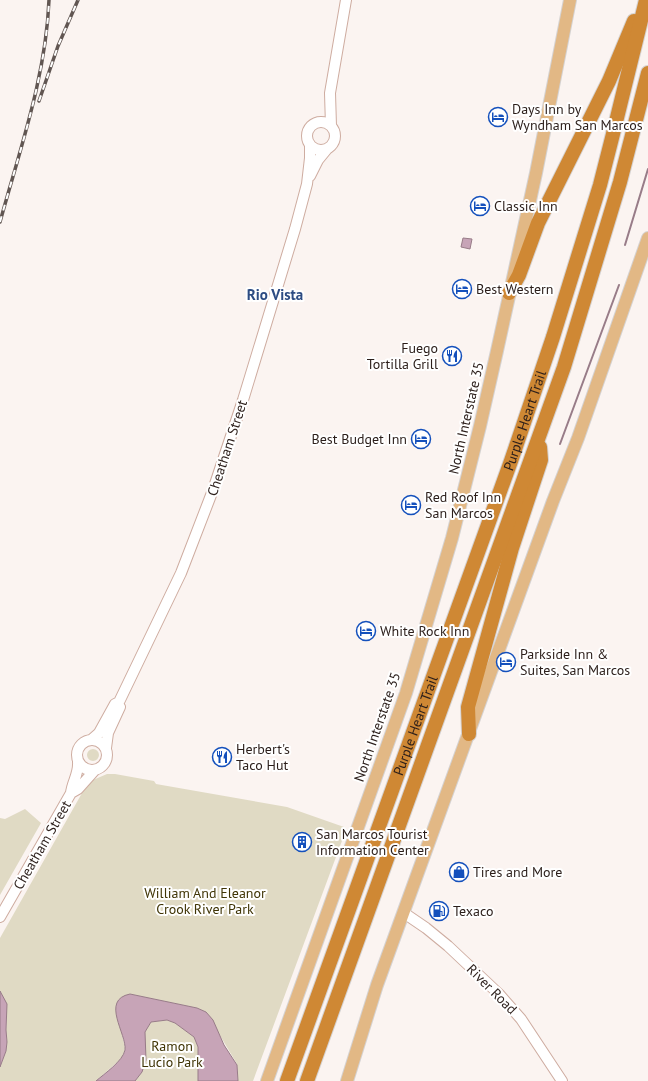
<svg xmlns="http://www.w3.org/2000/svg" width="648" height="1081" font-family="'PT Sans',sans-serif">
	<rect width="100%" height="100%" fill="#fbf4f1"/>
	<path fill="#e0dac4" d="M87 755a6 6 0 1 1 12 0a6 6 0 1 1-12 0Z
		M107,774h8l39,7 2,3 131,23 57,20 2,3 -93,251h-15l-1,-17 -31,-52 -9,-4 -67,-14 -8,41 3,13 -2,9 -27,24h-96v-14l6,-16 1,-9 -1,-12 1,-11 -7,-28v-53l86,-152 7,-6z
		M25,809l16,14 -41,72v-77l5,1z
		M167,1020l8,3 19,14 4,10v34h-63l7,-9 3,-40 6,-10z"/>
	<path fill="#c7a4b7" stroke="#987c88" d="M463,238l9,1 -2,10 -9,-2z
		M0,991l7,13 -1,26 1,12 -1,9 -6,16z
		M130,994l67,14 9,4 7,8 11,25 13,20 1,16h-40v-34l-4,-10 -19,-14 -8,-3 -16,2 -6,10 1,28 -4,12 -7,9h-39c8,-7 27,-20 29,-31 2,-16 -25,-50 5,-56z"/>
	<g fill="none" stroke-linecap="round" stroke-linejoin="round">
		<path stroke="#987c88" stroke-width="2" d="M625,245l23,-76
			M560,444l59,-159"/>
		<g stroke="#ceaca0" stroke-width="12">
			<path id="minor" d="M307 136a14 14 0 1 1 28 0a14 14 0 1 1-28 0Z
				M331,126l-1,-33 16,-93
				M310,176l8,-16 9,-11
				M77 755a15 15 0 1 1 30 0a15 15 0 1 1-30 0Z
				M91,740l8,-7 16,-29 4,-2 62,-129 32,-83 30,-90 52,-171 12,-45 3,-26v-13
				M106,748l2,-15 12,-26
				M71,793l7,-4 17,-19
				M404,913l22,15 22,18 51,48 22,25 41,62
				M0,917l71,-124c1,-11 8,-19 7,-31"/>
		</g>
		<g stroke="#d5d2d1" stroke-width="14">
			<path id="major" d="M267,1081l139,-388 46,-155 28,-112 17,-75 39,-178 34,-173
				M347,1081l30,-96 176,-484 25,-63 70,-200"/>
		</g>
		<g stroke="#d5d2d1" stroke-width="16">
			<g id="highway">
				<path d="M509,293l10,-18 19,-52 71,-142 25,-60"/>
				<path d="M469,734l-1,-27 44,-159 29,-88 -1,-13"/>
				<path id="s1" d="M287,1081l224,-620 42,-124 47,-152 13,-51 33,-134"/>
				<path d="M307,1081l257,-714 56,-185 28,-109"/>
			</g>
		</g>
		<use href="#minor" stroke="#fff" stroke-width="10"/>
		<use href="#major" stroke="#e2b885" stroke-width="12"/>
		<use href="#highway" stroke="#cf8834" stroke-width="14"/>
		<g stroke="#615652" stroke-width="3.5">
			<path id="rail" d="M39,101l19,-55 20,-46
				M0,222c20,-73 46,-146 49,-222"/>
		</g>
		<use href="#rail" stroke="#fff" stroke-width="2" stroke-dasharray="6" stroke-linecap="butt"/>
	</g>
	<defs>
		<g id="hotel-ring" transform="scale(1)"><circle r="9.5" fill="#fff" stroke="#1450bc" stroke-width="1.5"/><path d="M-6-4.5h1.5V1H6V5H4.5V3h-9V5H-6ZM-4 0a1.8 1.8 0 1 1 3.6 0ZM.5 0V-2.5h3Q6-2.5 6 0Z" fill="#1450bc"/></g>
		<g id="restaurant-ring" transform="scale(1)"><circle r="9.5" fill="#fff" stroke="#1450bc" stroke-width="1.5"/><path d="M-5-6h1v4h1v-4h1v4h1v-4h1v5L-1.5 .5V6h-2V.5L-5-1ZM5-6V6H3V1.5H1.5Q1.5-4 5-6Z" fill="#1450bc"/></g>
		<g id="building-ring" transform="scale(1)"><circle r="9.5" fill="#fff" stroke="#1450bc" stroke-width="1.5"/><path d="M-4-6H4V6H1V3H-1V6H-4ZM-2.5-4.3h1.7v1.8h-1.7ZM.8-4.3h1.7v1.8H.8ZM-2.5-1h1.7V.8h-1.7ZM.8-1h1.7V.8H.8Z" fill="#1450bc"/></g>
		<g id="shop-ring" transform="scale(1)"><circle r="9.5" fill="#fff" stroke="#1450bc" stroke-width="1.5"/><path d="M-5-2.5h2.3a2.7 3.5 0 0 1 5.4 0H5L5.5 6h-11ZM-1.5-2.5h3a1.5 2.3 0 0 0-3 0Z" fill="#1450bc"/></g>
		<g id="fuel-ring" transform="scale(1)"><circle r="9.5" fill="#fff" stroke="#1450bc" stroke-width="1.5"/><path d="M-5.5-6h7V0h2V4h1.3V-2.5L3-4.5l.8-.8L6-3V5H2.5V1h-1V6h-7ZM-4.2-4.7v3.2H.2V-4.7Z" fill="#1450bc"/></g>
	</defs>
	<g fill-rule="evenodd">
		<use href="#hotel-ring" x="498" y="117"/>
		<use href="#hotel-ring" x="480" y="206"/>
		<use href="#hotel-ring" x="462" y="289"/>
		<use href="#restaurant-ring" x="452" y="356"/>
		<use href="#hotel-ring" x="421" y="439"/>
		<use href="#hotel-ring" x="411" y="505"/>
		<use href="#hotel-ring" x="366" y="631"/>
		<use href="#hotel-ring" x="506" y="662"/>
		<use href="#restaurant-ring" x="222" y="757"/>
		<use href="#building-ring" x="302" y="842"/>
		<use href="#shop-ring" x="459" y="872"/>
		<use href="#fuel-ring" x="439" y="911"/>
	</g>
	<g text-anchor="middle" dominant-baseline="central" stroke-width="4" stroke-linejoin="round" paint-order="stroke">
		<g font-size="14" fill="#2b1e1a" stroke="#fff" text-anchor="start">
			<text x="512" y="109">Days Inn by<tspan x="512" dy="16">Wyndham San Marcos</tspan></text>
			<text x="494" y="206">Classic Inn</text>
			<text x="476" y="289">Best Western</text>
			<text x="438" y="348" text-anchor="end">Fuego<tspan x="438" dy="16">Tortilla Grill</tspan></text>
			<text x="407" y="439" text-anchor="end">Best Budget Inn</text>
			<text x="425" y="497">Red Roof Inn<tspan x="425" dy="16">San Marcos</tspan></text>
			<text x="380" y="631">White Rock Inn</text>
			<text x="520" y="654">Parkside Inn &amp;<tspan x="520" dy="16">Suites, San Marcos</tspan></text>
			<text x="236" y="749">Herbert's<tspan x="236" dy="16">Taco Hut</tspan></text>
			<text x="316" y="834">San Marcos Tourist<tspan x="316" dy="16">Information Center</tspan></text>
			<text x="473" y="872">Tires and More</text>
			<text x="453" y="911">Texaco</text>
		</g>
		<g font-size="14" fill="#2b1e1a" stroke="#fff">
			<text transform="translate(466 418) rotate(-77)">North Interstate 35</text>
			<text stroke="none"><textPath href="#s1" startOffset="702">Purple Heart Trail</textPath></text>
			<text transform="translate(227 448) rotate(-72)">Cheatham Street</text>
			<text stroke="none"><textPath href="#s1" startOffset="378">Purple Heart Trail</textPath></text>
			<text transform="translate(377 727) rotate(-71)">North Interstate 35</text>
			<text transform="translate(42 845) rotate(-60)">Cheatham Street</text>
			<text transform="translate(492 989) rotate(45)">River Road</text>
		</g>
		<g font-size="14" fill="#403506" stroke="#fff">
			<text x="205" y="893">William And Eleanor<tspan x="205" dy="16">Crook River Park</tspan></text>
			<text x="172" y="1046">Ramon<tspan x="172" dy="16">Lucio Park</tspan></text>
		</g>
		<g font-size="15" font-weight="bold" fill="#2d4c83" stroke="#fff">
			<text x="275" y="294">Rio Vista</text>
		</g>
	</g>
</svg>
